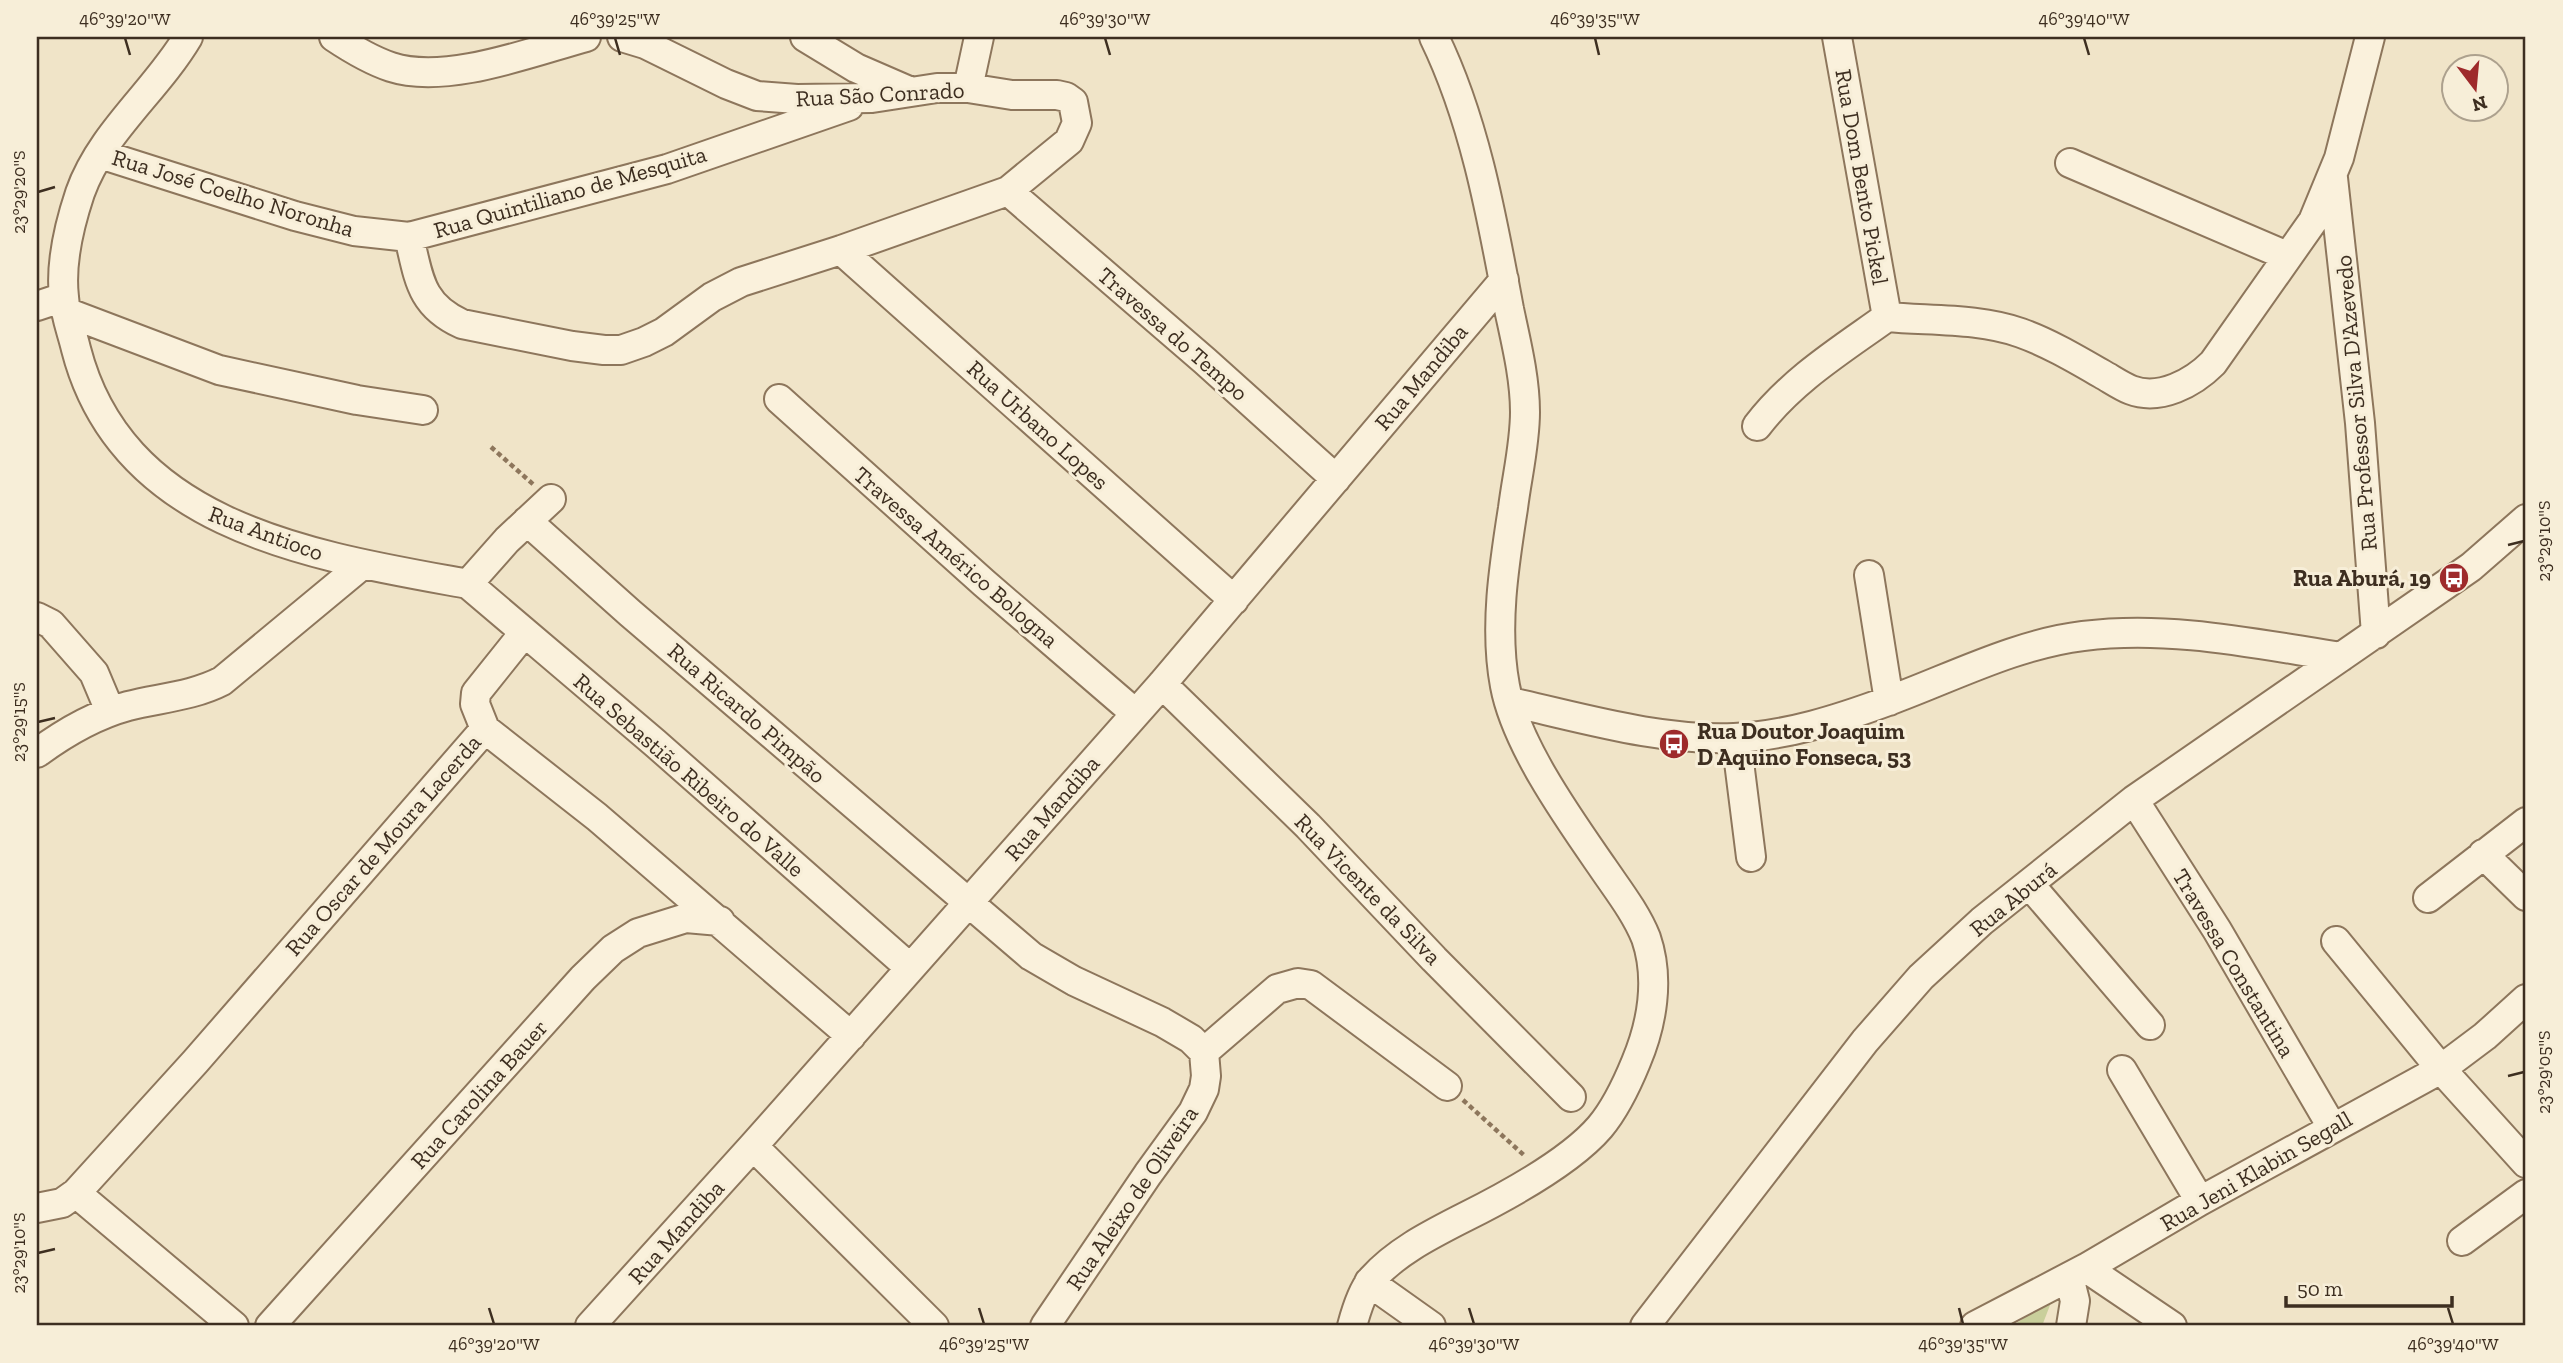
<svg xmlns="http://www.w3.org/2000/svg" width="2563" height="1363" font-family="'Zilla Slab',serif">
	<rect width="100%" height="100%" fill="#f0e4c8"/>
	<path fill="#c9cf9b" d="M2052,1300l-10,26h-30z"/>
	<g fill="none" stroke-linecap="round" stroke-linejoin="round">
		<g stroke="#8d765c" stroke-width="32">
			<path id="minor" d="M188,37c-32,54 -87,96 -108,156 -11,33 -20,70 -16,104 1,18 8,35 12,52 46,179 238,207 392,235
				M334,37c18,12 36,23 57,30 55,18 140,-15 195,-30
				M805,37l51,31 53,23
				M1837,37l50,280
				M968,88l11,-51
				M100,154l195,62 59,15 55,6 258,-68 182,-63
				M2070,163l217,93
				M2333,178l27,245 16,211
				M1008,191l197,170 131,118
				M409,237c10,41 11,68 53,87l110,22 32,4h17l23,-8 20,-10 48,-35 29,-15 100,-32 167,-59 61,-50 8,-18 -4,-21 -7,-5 -9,-2h-45l-44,-7h-31l-65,10 -75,1 -40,-3 -31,-12 -81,-40 -23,-7
				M841,250l393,350
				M37,306l27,-9
				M66,312l153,58 138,30 66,10
				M779,399l205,184 151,130
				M1757,426c35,-46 84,-76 130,-109 43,4 92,1 134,16 28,10 55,26 81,41 9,5 19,12 29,16 29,11 62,-7 82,-27l100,-142 26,-63 31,-121
				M527,521l103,92 401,343 43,25 88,41 29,17 13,13 2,24 -2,13 -11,23 -45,62 -103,152
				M1869,575l20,126
				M468,584l187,159 254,224
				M468,584l39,-44 44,-41
				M37,617l14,7 43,49 16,38
				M1162,684l146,142 126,133 137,138
				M1510,702c73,16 148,39 224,36 53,-2 105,-19 154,-37 63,-23 128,-57 195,-65 87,-11 173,8 258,21
				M485,729l-10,-25 1,-11 48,-60
				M1736,738l15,119
				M37,753c27,-20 58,-38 91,-47 32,-8 65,-10 94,-25l140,-116
				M2134,800l83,130 115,197
				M2483,854l43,42
				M2030,885l120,140
				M2428,898l98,-76
				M2336,941l105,128 85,94
				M1204,1052l73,-63 21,-6 13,2 136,101
				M2122,1070l78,131
				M753,1146l181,180
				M76,1193l158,133
				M37,1208l25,-5 14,-10 119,-131 290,-333 112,88 254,219
				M2462,1241l64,-47
				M2086,1268l86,58
				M2069,1277l6,24 -4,25
				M1369,1282l62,44
				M270,1326l313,-348 30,-29 25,-16 48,-15 34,3
				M590,1326l163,-180 409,-462 342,-404
				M1352,1326c4,-15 10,-35 20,-47 25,-28 60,-45 93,-62 42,-21 105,-55 135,-90 16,-19 27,-43 36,-65 16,-38 24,-83 10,-124 -10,-25 -28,-48 -43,-70 -34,-49 -87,-123 -98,-182 -11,-58 -1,-121 8,-178 4,-32 12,-64 12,-96 0,-34 -9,-70 -16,-103 -17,-91 -34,-188 -75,-272
				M1645,1326l220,-285 56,-64 61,-56 152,-121 337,-233 55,-48
				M1975,1326l111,-58 114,-67 241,-132 44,-33 41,-37"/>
		</g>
		<path stroke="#8d765c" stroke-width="4.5" stroke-dasharray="5 3.5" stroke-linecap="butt" d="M491,447l43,38
			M1463,1100l63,57"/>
		<use href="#minor" stroke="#faf1dc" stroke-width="28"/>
	</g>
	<path fill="none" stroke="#3d2e20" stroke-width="2.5" d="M125,38l5,17M615,38l5,17M1105,38l5,17M1595,38l4,17M2084,38l5,17M38,192l17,-5M2508,545l16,-4M38,722l17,-4M2508,1076l16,-4M38,1253l17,-4M489,1308l5,16M979,1308l5,16M1469,1308l5,16M1959,1308l4,16M2448,1308l5,16"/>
	<defs>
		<g id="bus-disc" transform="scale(1.575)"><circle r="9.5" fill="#9e2a2b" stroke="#f7eed8"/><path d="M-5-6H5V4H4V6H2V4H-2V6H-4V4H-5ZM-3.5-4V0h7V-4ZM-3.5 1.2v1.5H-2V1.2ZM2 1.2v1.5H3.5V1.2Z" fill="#fff"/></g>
	</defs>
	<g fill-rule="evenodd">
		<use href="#bus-disc" x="2454" y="578"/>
		<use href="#bus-disc" x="1674" y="744"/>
	</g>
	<g text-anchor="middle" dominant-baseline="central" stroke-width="6" stroke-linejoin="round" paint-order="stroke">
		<g font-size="23" fill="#3d2e20" stroke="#f7eed8">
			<text transform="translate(880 94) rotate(-3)">Rua São Conrado</text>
			<text transform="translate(1862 177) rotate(80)">Rua Dom Bento Pickel</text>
			<text transform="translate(570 192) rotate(-16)">Rua Quintiliano de Mesquita</text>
			<text transform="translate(233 193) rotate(17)">Rua José Coelho Noronha</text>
			<text transform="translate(1173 334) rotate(41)">Travessa do Tempo</text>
			<text transform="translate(1421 377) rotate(-50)">Rua Mandiba</text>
			<text transform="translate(2356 403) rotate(-95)">Rua Professor Silva D'Azevedo</text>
			<text transform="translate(1038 425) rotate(42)">Rua Urbano Lopes</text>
			<text transform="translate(266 533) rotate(20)">Rua Antioco</text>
			<text transform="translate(956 557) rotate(41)">Travessa Américo Bologna</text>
			<text transform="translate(747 713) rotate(41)">Rua Ricardo Pimpão</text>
			<text transform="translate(689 775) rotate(41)">Rua Sebastião Ribeiro do Valle</text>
			<text transform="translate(1052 808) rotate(-49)">Rua Mandiba</text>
			<text transform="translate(383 845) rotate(-49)">Rua Oscar de Moura Lacerda</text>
			<text transform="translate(1368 889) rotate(46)">Rua Vicente da Silva</text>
			<text transform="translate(2013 899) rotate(-39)">Rua Aburá</text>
			<text transform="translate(2234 963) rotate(59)">Travessa Constantina</text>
			<text transform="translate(479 1094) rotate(-48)">Rua Carolina Bauer</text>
			<text transform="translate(2256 1171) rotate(-30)">Rua Jeni Klabin Segall</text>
			<text transform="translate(1132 1198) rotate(-56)">Rua Aleixo de Oliveira</text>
			<text transform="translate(676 1232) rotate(-48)">Rua Mandiba</text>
		</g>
		<g font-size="23" font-weight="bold" fill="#3d2e20" stroke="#f7eed8" text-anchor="end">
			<text x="2431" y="578">Rua Aburá, 19</text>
			<text x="1697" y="731" text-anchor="start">Rua Doutor Joaquim<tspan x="1697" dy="26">D Aquino Fonseca, 53</tspan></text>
		</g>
	</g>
	<rect width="2563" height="1363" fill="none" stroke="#f7eed8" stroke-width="77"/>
	<g transform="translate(2475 88) rotate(164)"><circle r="33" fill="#f7eed8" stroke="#ada18e" stroke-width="2"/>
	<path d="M0-5L12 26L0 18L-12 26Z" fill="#9e2a2b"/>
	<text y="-10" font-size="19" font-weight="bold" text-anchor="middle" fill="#3d2e20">N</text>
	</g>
	<path d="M2286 1296v10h166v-10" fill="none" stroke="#3d2e20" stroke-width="3.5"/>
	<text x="2297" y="1296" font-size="21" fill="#3d2e20" stroke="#f7eed8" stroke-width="5" paint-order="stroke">50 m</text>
	<rect x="38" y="38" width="2486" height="1286" fill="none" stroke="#3d2e20" stroke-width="2.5"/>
	<g font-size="18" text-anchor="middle" fill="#3d2e20">
		<text x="125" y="25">46°39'20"W</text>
		<text x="615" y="25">46°39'25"W</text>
		<text x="1105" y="25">46°39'30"W</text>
		<text x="1595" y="25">46°39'35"W</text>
		<text x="2084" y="25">46°39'40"W</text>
		<text transform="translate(19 192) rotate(-90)" y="6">23°29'20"S</text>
		<text transform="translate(2544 541) rotate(-90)" y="6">23°29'10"S</text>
		<text transform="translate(19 722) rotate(-90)" y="6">23°29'15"S</text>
		<text transform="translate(2544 1072) rotate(-90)" y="6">23°29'05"S</text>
		<text transform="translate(19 1253) rotate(-90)" y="6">23°29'10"S</text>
		<text x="494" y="1350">46°39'20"W</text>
		<text x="984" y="1350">46°39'25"W</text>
		<text x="1474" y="1350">46°39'30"W</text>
		<text x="1963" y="1350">46°39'35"W</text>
		<text x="2453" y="1350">46°39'40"W</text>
	</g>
</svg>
